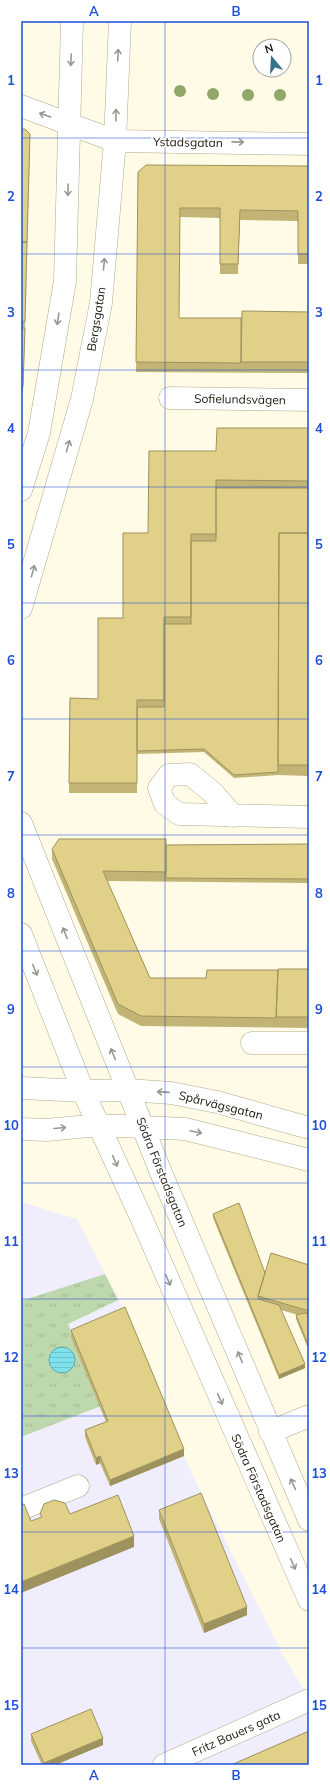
<svg xmlns="http://www.w3.org/2000/svg" width="330" height="1786" font-family="Mulish,sans-serif">
	<defs>
		<pattern id="park-tufts" width="24" height="20" patternUnits="userSpaceOnUse"><rect width="24" height="20" fill="#bdd8ac"/><path d="M3 7l-1-3M5 7V3M7 7l1-3M15 17l-1-3M17 17v-4M19 17l1-3" fill="none" stroke="#a2b993"/></pattern>
		<pattern id="water-rules" width="6" height="5" patternUnits="userSpaceOnUse"><rect width="6" height="5" fill="#7ee2ed"/><path d="M0 2.5h6" fill="none" stroke="#6cc1ca"/></pattern>
	</defs>
	<rect width="100%" height="100%" fill="#fffbe7"/>
	<path fill="#f0eefc" d="M21,1202l56,17 48,93 67,162 91,181 26,43v67h-288z"/>
	<path fill="url(#park-tufts)" d="M105,1274l13,26 -50,24 33,82 -80,31v-136z"/>
	<path fill="url(#water-rules)" stroke="#60a6aa" d="M49 1360a13 13 0 1 1 26 0a13 13 0 1 1-26 0Z"/>
	<g fill="none" stroke-linecap="round" stroke-linejoin="round">
		<g stroke="#b0a98a" stroke-width="23">
			<path id="minor" d="M21,106l94,35 194,3
				M170,398l139,2
				M21,490l18,-57 26,-152 7,-260
				M21,608l61,-209 19,-96 14,-162 5,-120
				M233,816l-20,-23 -23,-19 -21,1 -10,13 6,16 14,10 130,3
				M21,823l141,352 147,345
				M21,934l62,157 57,124 169,385
				M252,1043h57
				M21,1088l62,3 45,-1 43,3 46,9 92,26
				M21,1129l26,1 52,-5 86,4 124,31
				M270,1432l39,-16
				M21,1509l57,-23
				M164,1765l145,-65"/>
		</g>
		<use href="#minor" stroke="#fff" stroke-width="22"/>
	</g>
	<g fill="#91a76a">
		<circle cx="180" cy="91" r="6"/>
		<circle cx="213" cy="94" r="6"/>
		<circle cx="248" cy="95" r="6"/>
		<circle cx="280" cy="95" r="6"/>
	</g>
	<path fill="#c2b475" d="M21,129l9,15 -7,246h-2z
		M309,166v98h-11v-43l-58,-1 -2,54h-18v-56l-40,-1 -1,101h62l68,-6v61l-173,-1 2,-200z
		M309,428v348l-31,-1v-2v2l-44,3 -30,-26 -67,2v-31v70h-68l1,-95 28,1 25,-81 25,-85 68,-82z
		M309,844v39l-202,-2 43,97h56l72,-8 31,-1v59l-168,-2 -23,-12 -66,-155v-10l114,-4z
		M213,1214l52,59 44,-8v80l-2,1 -11,-27v-4h2l-17,-5 24,58 -26,11 -66,-161z
		M71,1330l113,126 -74,30 -10,-23 -4,2 -11,-28v-7l21,-8 -35,-85z
		M159,1510l88,105 -43,18 -45,-114z
		M31,1734l72,11 -48,20h-13l-11,-24z"/>
	<path fill="#9e925f" d="M30,144l-5,188 -2,58h-2l4,-61z
		M309,1341v4l-2,1v-4z
		M305,1364v4l-26,11v-4z
		M184,1449v7l-74,30v-6z
		M100,1456v7l-4,2v-7z
		M134,1536v11l-113,46v-11z
		M247,1607v8l-43,18v-9z
		M103,1738v7l-48,20h-11v-2z"/>
	<path fill="#e1d188" stroke="#9e925f" d="M21,129h4l5,5 -3,108h-6z
		M146,165l163,1v88h-11v-43l-58,-1 -2,54h-18v-56h-40l-1,110h62v45l-105,-1 2,-190z
		M21,242h6l-2,80 -4,-1z
		M242,311l67,1v50h-68z
		M21,328h4l-2,58h-2z
		M217,428h92v53l-93,-1v54h-25v83h-27v83h-27v83h-68l1,-85 28,1v-81h25v-85h25l1,-82h67z
		M216,488h93v45h-30l-1,239 -44,3 -30,-26 -67,2v-44h27v-83h27v-83h25z
		M279,533h30v232h-31z
		M59,839h107v33l-63,-1 47,107h56l1,-8h71l-2,48 -135,-2 -23,-12 -66,-155z
		M309,844v35l-143,-1v-33z
		M278,969h31v48h-33z
		M239,1203l26,70 -7,23v3l21,6 26,59 -26,11 -66,-161z
		M271,1253l38,12v46l-51,-15z
		M125,1307l59,142 -74,31 -10,-24 -4,2 -11,-28 23,-9 -37,-91z
		M304,1313l5,1v27l-2,1 -11,-27z
		M201,1493l46,114 -43,17 -45,-114z
		M118,1495l16,41 -113,46v-77l3,-1 7,17 11,-4 -2,-3 4,-10 10,-4 11,3 5,11z
		M91,1709l12,29 -59,25 -13,-29z
		M309,1731v34h-78z"/>
	<defs><path id="oneway-shaft" d="M-6 0H5M1.5-3L5.5 0L1.5 3" fill="none" stroke-width="1.6" stroke-linecap="round" stroke-linejoin="round"/></defs>
	<g stroke="#989892">
		<use href="#oneway-shaft" transform="translate(118 55) rotate(-87)"/>
		<use href="#oneway-shaft" transform="translate(71 60) rotate(92)"/>
		<use href="#oneway-shaft" transform="translate(45 115) rotate(-161)"/>
		<use href="#oneway-shaft" transform="translate(116 115) rotate(-89)"/>
		<use href="#oneway-shaft" transform="translate(238 142) rotate(1)"/>
		<use href="#oneway-shaft" transform="translate(68 190) rotate(92)"/>
		<use href="#oneway-shaft" transform="translate(104 264) rotate(-85)"/>
		<use href="#oneway-shaft" transform="translate(58 319) rotate(99)"/>
		<use href="#oneway-shaft" transform="translate(68 446) rotate(-74)"/>
		<use href="#oneway-shaft" transform="translate(33 571) rotate(-74)"/>
		<use href="#oneway-shaft" transform="translate(65 933) rotate(-112)"/>
		<use href="#oneway-shaft" transform="translate(35 970) rotate(68)"/>
		<use href="#oneway-shaft" transform="translate(113 1054) rotate(-113)"/>
		<use href="#oneway-shaft" transform="translate(163 1092) rotate(-176)"/>
		<use href="#oneway-shaft" transform="translate(60 1128) rotate(-5)"/>
		<use href="#oneway-shaft" transform="translate(196 1132) rotate(12)"/>
		<use href="#oneway-shaft" transform="translate(115 1161) rotate(66)"/>
		<use href="#oneway-shaft" transform="translate(168 1280) rotate(66)"/>
		<use href="#oneway-shaft" transform="translate(240 1357) rotate(-112)"/>
		<use href="#oneway-shaft" transform="translate(220 1399) rotate(66)"/>
		<use href="#oneway-shaft" transform="translate(293 1484) rotate(-114)"/>
		<use href="#oneway-shaft" transform="translate(293 1564) rotate(66)"/>
	</g>
	<path fill="none" stroke="#1d4ed8" stroke-width="1" stroke-opacity="0.55" d="M165,21v1744M21,138h288M21,254h288M21,370h288M21,487h288M21,603h288M21,719h288M21,835h288M21,951h288M21,1067h288M21,1183h288M21,1299h288M21,1416h288M21,1532h288M21,1648h288"/>
	<g text-anchor="middle" dominant-baseline="central" stroke-width="4" stroke-linejoin="round" paint-order="stroke">
		<g font-size="12" fill="#1b190d" stroke="#fff">
			<text transform="translate(188 142) rotate(1)">Ystadsgatan</text>
			<text transform="translate(96 319) rotate(-81)">Bergsgatan</text>
			<text transform="translate(240 399) rotate(1)">Sofielundsvägen</text>
			<text transform="translate(221 1105) rotate(14)">Spårvägsgatan</text>
			<text transform="translate(162 1172) rotate(68)">Södra Förstadsgatan</text>
			<text transform="translate(259 1488) rotate(66)">Södra Förstadsgatan</text>
			<text transform="translate(236 1733) rotate(-24)">Fritz Bauers gata</text>
		</g>
	</g>
	<rect width="330" height="1786" fill="none" stroke="#ffffff" stroke-width="44"/>
	<g transform="translate(272 58) rotate(342)"><circle r="19" fill="#ffffff" stroke="#a4a39e"/>
	<path d="M0-3L7 15L0 10L-7 15Z" fill="#347388"/>
	<text y="-6" font-size="11" font-weight="bold" text-anchor="middle" fill="#1b190d">N</text>
	</g>
	<rect x="22" y="22" width="286" height="1742" fill="none" stroke="#1d4ed8" stroke-width="1.5"/>
	<g font-size="13" text-anchor="middle" font-weight="bold" fill="#1d4ed8">
		<text x="94" y="16">A</text>
		<text x="236" y="16">B</text>
		<text x="11" y="85">1</text>
		<text x="319" y="85">1</text>
		<text x="11" y="201">2</text>
		<text x="319" y="201">2</text>
		<text x="11" y="317">3</text>
		<text x="319" y="317">3</text>
		<text x="11" y="433">4</text>
		<text x="319" y="433">4</text>
		<text x="11" y="549">5</text>
		<text x="319" y="549">5</text>
		<text x="11" y="665">6</text>
		<text x="319" y="665">6</text>
		<text x="11" y="781">7</text>
		<text x="319" y="781">7</text>
		<text x="11" y="898">8</text>
		<text x="319" y="898">8</text>
		<text x="11" y="1014">9</text>
		<text x="319" y="1014">9</text>
		<text x="11" y="1130">10</text>
		<text x="319" y="1130">10</text>
		<text x="11" y="1246">11</text>
		<text x="319" y="1246">11</text>
		<text x="11" y="1362">12</text>
		<text x="319" y="1362">12</text>
		<text x="11" y="1478">13</text>
		<text x="319" y="1478">13</text>
		<text x="11" y="1594">14</text>
		<text x="319" y="1594">14</text>
		<text x="11" y="1710">15</text>
		<text x="319" y="1710">15</text>
		<text x="94" y="1780">A</text>
		<text x="236" y="1780">B</text>
	</g>
</svg>
